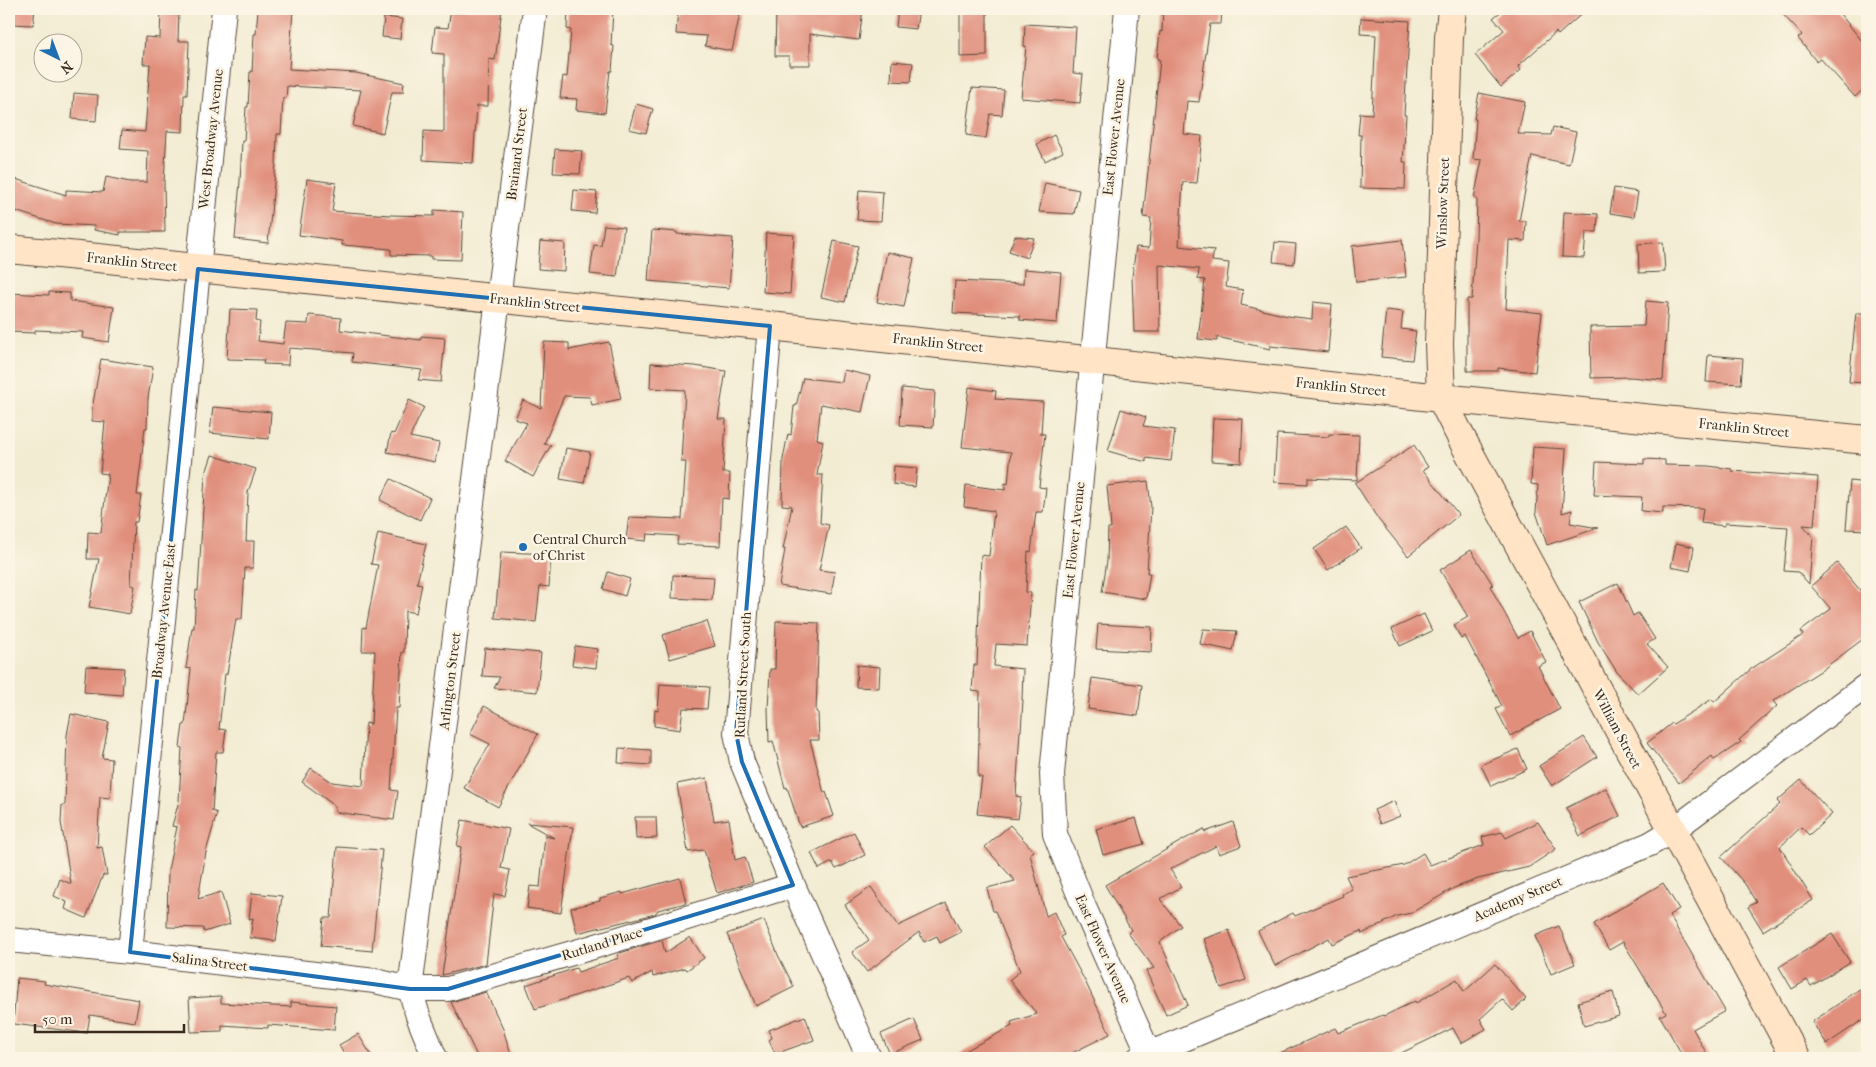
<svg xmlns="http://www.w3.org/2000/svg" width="1876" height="1067" font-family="'IM FELL French Canon',serif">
	<rect width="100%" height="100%" fill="#fcf5e5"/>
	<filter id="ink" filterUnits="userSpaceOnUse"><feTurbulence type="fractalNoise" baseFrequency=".02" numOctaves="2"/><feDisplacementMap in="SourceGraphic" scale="10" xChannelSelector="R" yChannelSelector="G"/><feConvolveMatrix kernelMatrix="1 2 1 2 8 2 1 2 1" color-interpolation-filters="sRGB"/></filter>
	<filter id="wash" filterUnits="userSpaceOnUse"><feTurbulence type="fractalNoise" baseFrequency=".0096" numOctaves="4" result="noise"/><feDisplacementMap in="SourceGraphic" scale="20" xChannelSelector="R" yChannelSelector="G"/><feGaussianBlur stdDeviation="1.12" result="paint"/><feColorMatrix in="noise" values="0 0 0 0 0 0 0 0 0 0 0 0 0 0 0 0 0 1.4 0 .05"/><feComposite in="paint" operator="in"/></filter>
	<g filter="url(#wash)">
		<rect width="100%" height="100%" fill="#f2ecd3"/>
		<g id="blocks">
			<path fill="#e18f7d" d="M13,9h22l-2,16 -21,-1z
				M161,9h18l-1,32h11l-2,54h-3l-1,37 -16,-1 -3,51 1,50h-45v3l-26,-5 1,-4 -39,-2 -47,-15v-32l57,18v-5l37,2 3,-15 24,5h17l1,-31 -28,-2 2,-19 23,2 5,-68h-7l2,-27 15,1z
				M258,9h35l-4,60 67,4 48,10 -1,9h-11l-9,41 -30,-7 8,-36 -74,-4 -1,12h-3l-2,36h-4l-1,29 -8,80 -33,-4 5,-58 2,-40h2l2,-34h2l2,-35h2l2,-38h2z
				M451,9h51l-7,51 -6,-1 -1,47h-11l-4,57 -50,-3 1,-29 20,1v-78l-12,-1 3,-26 13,1z
				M568,9h45l-2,36 3,1 -2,25h-2l-5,42 -29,-3 1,-11 -17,-1 3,-22 4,1 4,-47 -4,-1z
				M678,9h63l-9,42 -27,-5 2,-10 -31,-2z
				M776,9h87l-4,31 -49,-6v31h-21v-9h-14z
				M898,9h21l-3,20 -20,-2z
				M1163,9h59l-1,15h-11l-11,78 -12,-1 -3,33 18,2 -5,47 -14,-1 -4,64 35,4 -2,11 17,2 -3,24 17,3 -2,15 47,11 24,3 1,-17 19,2 -4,48 -58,-6v3l-53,-12v4l-19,-2 7,-59 -7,-1 1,-10 -40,-4 1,67h-26l-2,-55 4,-30 13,1 2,-30 -8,-1 17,-157 -3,-1 3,-28 2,1z
				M1504,9h83l-29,26 -2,-3 -38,34 3,4 -20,17 -26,-32 29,-25 -11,-12z
				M1778,9h58l31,38v39l-12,11 -35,-39 -4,3 -18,-23 4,-3z
				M960,11h27v45l-27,1z
				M384,17l18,2 -2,20 -18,-2z
				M1361,18l49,3 -6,94h2l-3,47h3l-1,27 -45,-1 1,-53h-3l2,-22 12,1 4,-79 -16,-1z
				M1025,24l51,3 -3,46 10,1 -3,29 -59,-5 5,-52h-2z
				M892,61l21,2 -2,19 -20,-1z
				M972,88l32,2 -2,25 -12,-1 -4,24 -20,-3z
				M74,93l24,2 -2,26 -24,-2z
				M1479,93l46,9 -7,32 33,1 2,-8 23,5 -7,32 -37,-8 -13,65h7l-1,20 -16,-1 -3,69 36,4 -7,59 -37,-4v3h-31v-72h5l4,-60 1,-40 -3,-1 8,-38 -9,-1 3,-40h-2z
				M636,104l17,5 -7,24 -17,-4z
				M1054,135l9,17 -18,9 -8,-17z
				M555,149l27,2 -2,23 -27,-1z
				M307,179l29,4 -4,28 58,4 44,1v-6l29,2 -2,48 -30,-1v-3l-40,-1v-6l-49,-4v-4l-43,-6z
				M1045,183l34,7 -5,24 -35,-2z
				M1614,188l24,4 -4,25 -24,-4z
				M574,190l23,2 -2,21 -23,-2z
				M859,190l24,2 -2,29 -24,-1z
				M1564,212l34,2 -1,18h-11l-2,26 -22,-1z
				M604,225l20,2 -7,50 -27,-3 4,-29 7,1z
				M652,230l25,2v2l56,4 -4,50 -81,-7z
				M766,233l28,2 -4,59 -27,-2z
				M1015,236l19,2 -7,20 -18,-7z
				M1402,240l4,37 -50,5 -4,-36z
				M540,241l25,2 -1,28 -26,-2z
				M834,241l24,5 -13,56 -24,-5z
				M1275,242l21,2 -2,20 -21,-2z
				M1663,242l2,30 -26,1 -1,-29z
				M887,252l27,6 -10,49 -27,-5z
				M1024,269l37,3 -4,51 -37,-3v-4l-67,-3 2,-32 68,3z
				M49,292l21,1v8l44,6 -5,35 -27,-4 1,-6 -48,-2v3l-26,-1v-39l40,2z
				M1646,301l22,2 -5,77 -33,-3 -39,1 -1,-51 54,-1z
				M230,309l27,1 -1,11 4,1 -2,19 25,3 3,-21 22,1 1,-9 32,3 -1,12 81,10v-4l24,2 -4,44 -23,-2 4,-10 -70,-8 1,-9 -64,-5 -1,17 -25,-1 1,-4 -37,-1z
				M1386,310l17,2 -2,17 15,2 -4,29 -31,-3z
				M1856,313h11v70l-18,-1z
				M544,342l25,1v7l40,-8 12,57 -29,6 -2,-8 -26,-1 -20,48 7,1 -18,32 -28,-16 22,-38 -12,-4 8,-19 18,8z
				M1708,355l35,3 -2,26 -35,-2z
				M101,359l52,8 -5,31 -1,30h-2l-8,67h4l-4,27h-3l-3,63 4,1 -5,28 -41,-7 10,-48h-12l1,-27 13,1 7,-59 -8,-1 5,-51 -13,-1v-12z
				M651,363l44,3 31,5 -8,48h8l-3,54h7l-1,26 -7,-1 -2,48 -43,-2 1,-8 -31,-2 -1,7 -20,-2 3,-22 53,2 4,-57h-5l4,-72 -35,-2z
				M844,370l26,6 -8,36 -41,-8 -4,35 6,2 -6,34h6l-3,48 9,2 -10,45 16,2 -4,22 -52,-8 6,-37h-2l9,-43 -10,-1 1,-46 5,-25 3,1 3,-29h2l7,-28 39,4z
				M969,387l27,4 -1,8 48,3 -2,32h4l-6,53 7,1 -3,24h-7l-5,40 -3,-1 -2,41 5,1 -4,53 -31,-2 -2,22 29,3 -1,31h1l-2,31h-1l-4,65 5,1 -3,22 -41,-5 5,-37h-4l2,-85 -8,-1 2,-26h3l4,-110 8,1 5,-45 -30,-4 2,-22 39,5v-7l3,1 3,-32 -49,-5z
				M902,388l33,3 -2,36 -33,-2z
				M409,400l15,7 -14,30 29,6 -4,19 -48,-10 4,-19 3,1z
				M213,407l58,5 -2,27 -59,-6z
				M1121,409l25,8 -3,9 32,4 -4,31 -25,-3v4l-38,-11z
				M1213,418l30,1 -2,44 -30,-2z
				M1277,434l52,3v-3l30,1 -2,45 -49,-2v6l-34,-2z
				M1414,445l14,22 -5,3 36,45 -51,41 -30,-37 -23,-36z
				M1533,447l33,2 -4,64 10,-3 -2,13 28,5 -51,17 -11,-33 2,-27 -7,-1z
				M566,448l24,4 -6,31 -24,-4z
				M212,455l44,14 -8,23 -2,49h8l-1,27h-8l-3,51h-6l-9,55h-2l-6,55 7,1 -3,22h-7l-4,59 5,2 -11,39 -8,47 23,-7 9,32 -26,8 -1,-4 -36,-1 1,-57 9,-43 -5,-1 7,-25 3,-53 -2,-1 3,-22h2l6,-56 -5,-1 6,-40h2l2,-38 2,1 7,-115z
				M1644,459l21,1v5l43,1 24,3v2l86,6 -4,49 -11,-1 10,12 -4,47 -11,-12 -14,-1 4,-44 -63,-4v3l-24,-3 2,-15 -40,-1v6l-22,-2 1,-14 -48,-2 2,-33 48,2z
				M894,466l23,2 -2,19 -22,-3z
				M391,479l39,19 -10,22 -40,-20z
				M1148,481l3,26 -4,66h3l-4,26 -44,-7 5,-31 1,-33h3l-4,-42z
				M1850,481l17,2v47l-21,-1z
				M1346,527l15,21 -33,22 -14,-21z
				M378,533l48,11 -9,39 5,1 -6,29 -11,-2 -1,41h-2l-3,56h-3l-5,82 7,1 -4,29 -59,-8v-6l-33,-24 9,-14 21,14 31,4 3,-63 5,1 4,-73h-13l1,-24 3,1 12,-63 -7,-1z
				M1676,543l18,4 -4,24 -19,-4z
				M1471,550l22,35 -3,1 28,52 12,-7 16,31 -8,4 22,43 -50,27 -14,-27 6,-3 -37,-70 -4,3 -7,-14 14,-8 -28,-47z
				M501,552l50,2 -2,33 -9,-1 -4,36 -41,-4z
				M1837,563l23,27 7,-7v53l-45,34 -49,31 4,5 -38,34 2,2 -27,18 -2,-4 -33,27 -32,-40 25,-20 1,1 39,-25 2,3 37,-33 52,-34 -2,-4 30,-22 -20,-23z
				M608,572l22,7 -5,17 -22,-7z
				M673,575l41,2 -2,23 -40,-2z
				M1618,583l15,33 5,-3 17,26 -8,5 21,23 -30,27 -21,-22 -19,-30 -19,-40z
				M1424,614l8,17 -32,15 -8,-17z
				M707,621l8,25 -45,13 -7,-24z
				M776,621l43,2 -3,89h2l1,28h-9l14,53 2,-1 8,24 -34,11 -13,-40 -2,1 -12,-47 -4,1 -1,-33 2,-40h5z
				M1098,624l54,3 -1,25 -55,-3z
				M1203,629l34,2 -4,20 -33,-7z
				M575,646l23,3 -2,19 -24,-3z
				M485,648l56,5 -4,39 -43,-4 6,-11 -18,-1z
				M857,665l23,2 -1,21 -23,-1z
				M86,666l38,2 -2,27 -38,-3z
				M1092,678l50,7 -4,31 -50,-7z
				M660,684l49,3 -2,22 -24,-1 -3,22 -26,-4 1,-16 3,1z
				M484,706l54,28 -40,73 -34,-19 26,-44 -20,-10z
				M71,714l38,8 -7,36 10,1 -2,39 -10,-1 -3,51 5,-1 5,28h-4l-17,43 -21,-9 2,-7 -13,-6 6,-17 11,5 -10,-62 1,-17h3l2,-70z
				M1584,737l13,20 -45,29 -13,-20z
				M619,748l32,2v15l-33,-2z
				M1518,749l9,20 -36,17 -10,-21z
				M707,778l7,43 15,-2 6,41 10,-3 8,25 -36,11 -13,-43 -16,2 -11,-68z
				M1801,780l31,34 -23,21 -8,-8 -21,20 33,53 -50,31 -15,-24 8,-5 -11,-18 -24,-27 59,-53 -3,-3z
				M1606,788l14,28 -40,20 -14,-28z
				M1394,801l6,15 -20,8 -6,-14z
				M635,817h21l1,21 -21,1z
				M1136,818l8,26 -41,11 -7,-26z
				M462,820l47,9 -8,39 9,2 -5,26 -11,-2 -8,70 -44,11 19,-128 -4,-1z
				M1233,822l8,24 -22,8 -3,-8 -46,23 11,18 -21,12 21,27 -21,16 28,63 -22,10 -20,-44 8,-3 -26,-35 3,-3 -26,-45 78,-45 21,-11 1,3z
				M1538,822l18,27 -27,18 -51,12 -24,9 -43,25 -14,3 -35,18 -1,-3 -29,13 -3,-6 -54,28 -17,-35 35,-18 2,3 48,-20 -1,-2 10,-5 -6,-13 58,-11 19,-12 7,12 54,-20 -2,-8 20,-5 4,6z
				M527,823l46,4 -12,86 -34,-5 3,-22 10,1 5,-51 9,2z
				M1010,825l24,26 -4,3 16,62 8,-4 10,23 -3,2 24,44 25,53 -48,24h-110l60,-32 -1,-4 26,-8 -28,-34 11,-9 -25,-60h-2l-6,-23 28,-7 -30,-34z
				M854,832l11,23 -29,14 -4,-7 -13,7 -8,-16z
				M337,847l45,3 -10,101 -51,-5 3,-28h7z
				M680,878l6,25 -28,7 -3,4 -16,4 -62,15 -6,-25 29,-7v-3l22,-6v2z
				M1663,883l16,26 -10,6 56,96 -32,18 16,29h-25l-24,-42 6,-3 -43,-71 -14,8 -15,-26z
				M871,887l27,39 48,-23 15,29 -21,11 -3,-7 -13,6 -5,-10 -52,40 -15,-20 17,-12 -24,-35z
				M252,893l30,3 -6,45 -26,-3 3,-20 -4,1z
				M764,920l14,35 16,32 -38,19 -29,-72z
				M1559,926l16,38 -24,10 -16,-38z
				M1229,930l17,50 -25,8 -17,-49z
				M1832,934l18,28 -39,24 -4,-6 -15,9 -13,-22z
				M690,937l14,21 -17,12 -2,-2 -32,9 -1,-5 -20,11 -3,-5 -94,31 -9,-24 50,-17 2,4 41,-14 -2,-3 3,-2 42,-13 3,13z
				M1495,964l31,35 -13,12 -11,-12 -22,20 6,10 -25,14 -8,-15 -62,30h-122l66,-30 3,5 45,-18 1,1 31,-15 1,2 41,-24 7,13z
				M17,978l28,3 -1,3 95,16 -4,22 -45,-7 -3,18 -74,-9z
				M1867,984v33l-40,27 -15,-22z
				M486,992l17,37 9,29h-34l-27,-56z
				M1613,992l6,24 -35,10 -6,-24z
				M221,996v7l70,4v-5l45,4 -2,24 -66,-5v3l-46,-3v6l-31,1 -2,-34z
				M805,1016l9,24 -39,14 -6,-14 3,-2 -3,-8z
				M914,1019l9,21 -33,14 -9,-20z
				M358,1034l15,24h-26l-8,-13z"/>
		</g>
	</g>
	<g filter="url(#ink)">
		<use href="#blocks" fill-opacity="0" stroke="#564739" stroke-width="1"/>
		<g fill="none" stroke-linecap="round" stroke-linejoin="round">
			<g stroke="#564739" stroke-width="26">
				<path id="street" d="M1127,9l-75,765 3,60 29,73 65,147
					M770,326l-34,407 6,29 51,123 76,173
					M9,940l121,12 245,29 35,8h38l145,-42 200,-62
					M130,952l94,-943
					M435,1058l-17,-42 -8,-27 125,-980
					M1139,1058l511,-214 22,-13 195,-146"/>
			</g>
			<g stroke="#564739" stroke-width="30">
				<path id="secondary" d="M1452,9l-3,28 -10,307 2,54 23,45 332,615
					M9,249l761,77 671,72 426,42"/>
			</g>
			<use href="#street" stroke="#fff" stroke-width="24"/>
			<use href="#secondary" stroke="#ffe4c6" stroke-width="28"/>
		</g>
	</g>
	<path fill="none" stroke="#1f6fb2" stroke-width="4" stroke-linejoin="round" d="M198,269l572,57 -34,407 6,29 51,123 -345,104h-38l-280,-37z"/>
	<circle fill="#1f6fb2" stroke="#fcf5e5" stroke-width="2" cx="523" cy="547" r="5"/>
	<g text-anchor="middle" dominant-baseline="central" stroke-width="5" stroke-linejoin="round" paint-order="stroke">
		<g font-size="14" fill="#3b2a1e" stroke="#fcf5e5">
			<text transform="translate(1114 137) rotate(-84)">East Flower Avenue</text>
			<text transform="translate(211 139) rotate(-84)">West Broadway Avenue</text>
			<text transform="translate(517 154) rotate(-83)">Brainard Street</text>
			<text transform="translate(1443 203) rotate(-88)">Winslow Street</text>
			<text transform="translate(132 262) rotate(6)">Franklin Street</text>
			<text transform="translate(535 303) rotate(6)">Franklin Street</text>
			<text transform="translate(938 343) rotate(6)">Franklin Street</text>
			<text transform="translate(1341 387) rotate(6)">Franklin Street</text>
			<text transform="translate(1744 428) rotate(6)">Franklin Street</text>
			<text transform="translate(1074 540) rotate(-84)">East Flower Avenue</text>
			<text transform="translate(164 611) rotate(-84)">Broadway Avenue East</text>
			<text transform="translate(743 675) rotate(-87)">Rutland Street South</text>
			<text transform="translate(450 681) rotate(-83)">Arlington Street</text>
			<text transform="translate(1617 729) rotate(62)">William Street</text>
			<text transform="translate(1518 899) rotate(-23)">Academy Street</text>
			<text transform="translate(602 944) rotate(-17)">Rutland Place</text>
			<text transform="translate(1103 949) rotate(66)">East Flower Avenue</text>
			<text transform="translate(210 962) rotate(7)">Salina Street</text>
		</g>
		<g font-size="14" fill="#3b2a1e" stroke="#fcf5e5" text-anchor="start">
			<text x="533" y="539">Central Church<tspan x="533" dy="16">of Christ</tspan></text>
		</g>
	</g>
	<rect width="1876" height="1067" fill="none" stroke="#fcf5e5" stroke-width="30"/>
	<g transform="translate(58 58) rotate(138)"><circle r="24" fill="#fcf5e5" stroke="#afa495"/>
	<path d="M0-4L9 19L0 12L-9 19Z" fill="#1f6fb2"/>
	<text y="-8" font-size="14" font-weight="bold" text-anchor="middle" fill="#3b2a1e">N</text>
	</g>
	<path d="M35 1024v8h149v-8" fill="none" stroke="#3b2a1e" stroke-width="2.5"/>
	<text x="42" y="1024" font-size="15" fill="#3b2a1e" stroke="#fcf5e5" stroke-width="4" paint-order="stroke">50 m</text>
</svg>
